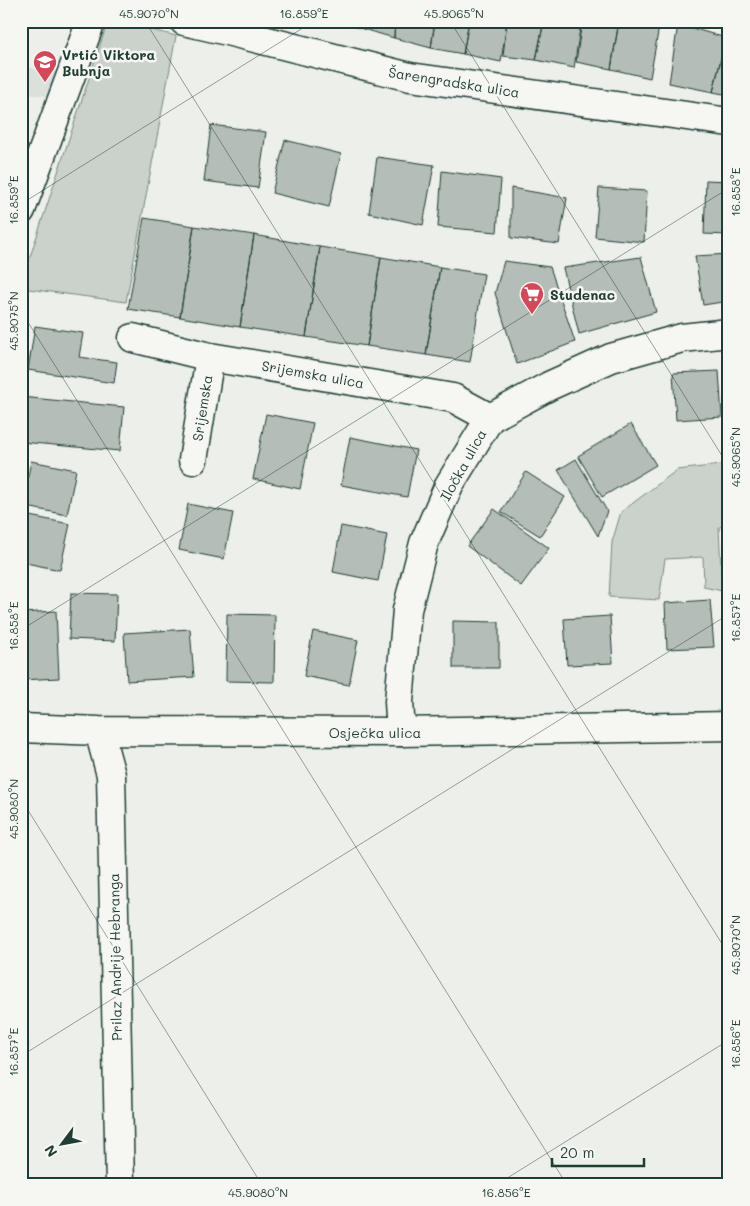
<svg xmlns="http://www.w3.org/2000/svg" width="750" height="1206" font-family="Mali,sans-serif">
	<rect width="100%" height="100%" fill="#edefea"/>
	<filter id="ink" filterUnits="userSpaceOnUse"><feTurbulence type="fractalNoise" baseFrequency=".02" numOctaves="2"/><feDisplacementMap in="SourceGraphic" scale="10" xChannelSelector="R" yChannelSelector="G"/><feConvolveMatrix kernelMatrix="1 2 1 2 8 2 1 2 1" color-interpolation-filters="sRGB"/></filter>
	<g filter="url(#ink)">
		<path fill="#dce0db" d="M21,67l52,6 -10,24 -42,-3z"/>
		<path fill="#cbd2cc" stroke="#758880" d="M108,21h8l60,15 -50,266 -105,-14v-4z
			M729,464v62l-10,1 3,64 -18,-4 -1,-30 -38,2 -6,41 -50,-3 3,-55 9,-30 56,-42z
			M21,1050h5l-1,34h-4z"/>
		<path fill="#b4bdb8" stroke="#1f3d34" d="M333,21h17l-1,4z
			M350,21h45l-1,17 -45,-13z
			M395,21h40l-4,27 -37,-10z
			M435,21h34l-6,33 -32,-6z
			M469,21h38l-6,41 -38,-8z
			M507,21h37l-8,39 -33,-4z
			M544,21h37l-7,47 -38,-8z
			M582,21h37l-8,48 -35,-7z
			M619,21h41l-10,57 -39,-9z
			M678,24l48,14 -13,54 -44,-9z
			M727,33h2v62l-16,-3z
			M211,125l55,7 -8,56 -54,-7z
			M285,140l56,14 -12,53 -57,-14z
			M377,157l57,8 -11,60 -54,-12z
			M442,171l59,8 -4,53 -59,-5z
			M706,180l23,1v54l-25,-1z
			M511,188l56,10 -8,46 -48,-6z
			M599,188l48,3 -3,51 -49,-5z
			M144,218l50,8 -14,91 -52,-8z
			M194,226l60,9 -14,92 -60,-10z
			M254,235l66,12 -14,90 -66,-10z
			M320,247l61,10 -14,89 -61,-9z
			M729,254v47l-26,4 -8,-49z
			M381,257l59,10 -14,88 -59,-9z
			M641,257l15,55 -77,22 -16,-66z
			M504,261l46,6 25,75 -58,22 -22,-71z
			M440,267l44,7 -14,88 -44,-7z
			M35,326l48,7 -4,24 38,5 -3,21 -86,-13z
			M719,371l3,46 -46,3 -3,-47z
			M725,393h4v47h-1z
			M21,397l103,10 -4,44 -99,-9z
			M266,414l47,9 -13,66 -47,-10z
			M631,424l25,41 -54,32 -24,-41z
			M350,437l66,13 -9,47 -66,-12z
			M576,459l31,52 -9,25 -40,-66z
			M31,461l45,9 -9,45 -45,-9z
			M526,472l39,25 -25,39 -39,-24z
			M188,504l45,9 -9,46 -45,-9z
			M494,509l55,39 -28,38 -54,-40z
			M24,515l46,9 -10,46 -39,-8v-33z
			M341,526l46,9 -9,46 -45,-9z
			M725,529h4v74z
			M71,593l46,1 -2,47 -46,-2z
			M710,600l4,47 -47,2 -2,-46z
			M56,611l3,67 -38,2v-67z
			M227,614l48,1 -1,67 -48,-1z
			M610,616l3,47 -46,2 -3,-46z
			M453,621l46,1v46h-46z
			M190,629l4,48 -67,4 -3,-48z
			M313,631l45,9 -9,45 -45,-9z
			M21,931h2v54h-2z
			M21,995h3l4,52h-7z"/>
		<g fill="none" stroke-linecap="round" stroke-linejoin="round">
			<g stroke="#1f3d34" stroke-width="31">
				<path id="minor" d="M184,21l39,9 187,47 319,45
					M133,338l77,19 243,41 37,20
					M193,460l17,-103
					M401,732l-2,-30 8,-92 17,-67 25,-58 41,-67 59,-32 62,-28 71,-20 47,-5"/>
			</g>
			<g stroke="#1f3d34" stroke-width="31">
				<path id="tertiary" d="M21,210l70,-189
					M21,728l78,3 302,1 328,-6
					M99,731l12,44 9,410"/>
			</g>
			<use href="#minor" stroke="#f6f6f2" stroke-width="28"/>
			<use href="#tertiary" stroke="#f6f6f2" stroke-width="28"/>
		</g>
	</g>
	<path fill="none" stroke="#1f3d34" stroke-width="1" stroke-opacity="0.45" d="M145,21l584,934M450,21l279,446M21,204l293,-183M21,311l546,874M21,630l708,-442M21,799l241,386M21,1056l708,-442M496,1185l233,-145"/>
	<defs>
		<g id="school-pin" transform="scale(1.25)"><path d="M0 17L-7.5 6A9.5 9.5 0 1 1 7.5 6Z" fill="#d1495b" stroke="#f6f6f2"/><path d="M0-5L7-2L0 1L-7-2ZM-4 1L0 2.5L4 1V4Q0 6-4 4Z" fill="#fff"/></g>
		<g id="supermarket-pin" transform="scale(1.25)"><path d="M0 17L-7.5 6A9.5 9.5 0 1 1 7.5 6Z" fill="#d1495b" stroke="#f6f6f2"/><path d="M-6-5.5h2.5l.6 2H6L4.5 2H-2.5L-4.4-4H-6ZM-1.5 3.2a1.3 1.3 0 1 0 .1 0ZM3 3.2a1.3 1.3 0 1 0 .1 0Z" fill="#fff"/></g>
	</defs>
	<g fill-rule="evenodd">
		<use href="#school-pin" x="45" y="62"/>
		<use href="#supermarket-pin" x="532" y="294"/>
	</g>
	<g text-anchor="middle" dominant-baseline="central" stroke-width="5" stroke-linejoin="round" paint-order="stroke">
		<g font-size="14" font-weight="bold" fill="#1f3d34" stroke="#f6f6f2" text-anchor="start">
			<text x="62" y="54">Vrtić Viktora<tspan x="62" dy="16">Bubnja</tspan></text>
			<text x="550" y="294">Studenac</text>
		</g>
		<g font-size="14" fill="#1f3d34" stroke="#f6f6f2">
			<text transform="translate(454 82) rotate(9)">Šarengradska ulica</text>
			<text transform="translate(313 374) rotate(10)">Srijemska ulica</text>
			<text transform="translate(202 408) rotate(-81)">Srijemska</text>
			<text transform="translate(463 465) rotate(-61)">Iločka ulica</text>
			<text x="375" y="732">Osječka ulica</text>
			<text transform="translate(115 957) rotate(-91)">Prilaz Andrije Hebranga</text>
		</g>
	</g>
	<rect width="750" height="1206" fill="none" stroke="#f6f6f2" stroke-width="55"/>
	<g transform="translate(62 1144) rotate(238)" stroke="#f6f6f2" stroke-width="4" paint-order="stroke">
	<path d="M0-4L9 19L0 12L-9 19Z" fill="#1f3d34"/>
	<text y="-8" font-size="14" font-weight="bold" text-anchor="middle" fill="#1f3d34">N</text>
	</g>
	<path d="M552 1158v8h92v-8" fill="none" stroke="#1f3d34" stroke-width="2.5"/>
	<text x="560" y="1158" font-size="15" fill="#1f3d34" stroke="#f6f6f2" stroke-width="4" paint-order="stroke">20 m</text>
	<rect x="28" y="28" width="694" height="1150" fill="none" stroke="#1f3d34" stroke-width="2"/>
	<g font-size="12" text-anchor="middle" fill="#1f3d34">
		<text x="149" y="18">45.9070°N</text>
		<text x="304" y="18">16.859°E</text>
		<text x="454" y="18">45.9065°N</text>
		<text transform="translate(736 192) rotate(-90)" y="4">16.858°E</text>
		<text transform="translate(14 200) rotate(-90)" y="4">16.859°E</text>
		<text transform="translate(14 321) rotate(-90)" y="4">45.9075°N</text>
		<text transform="translate(736 457) rotate(-90)" y="4">45.9065°N</text>
		<text transform="translate(736 618) rotate(-90)" y="4">16.857°E</text>
		<text transform="translate(14 626) rotate(-90)" y="4">16.858°E</text>
		<text transform="translate(14 809) rotate(-90)" y="4">45.9080°N</text>
		<text transform="translate(736 945) rotate(-90)" y="4">45.9070°N</text>
		<text transform="translate(736 1044) rotate(-90)" y="4">16.856°E</text>
		<text transform="translate(14 1052) rotate(-90)" y="4">16.857°E</text>
		<text x="258" y="1197">45.9080°N</text>
		<text x="506" y="1197">16.856°E</text>
	</g>
</svg>
